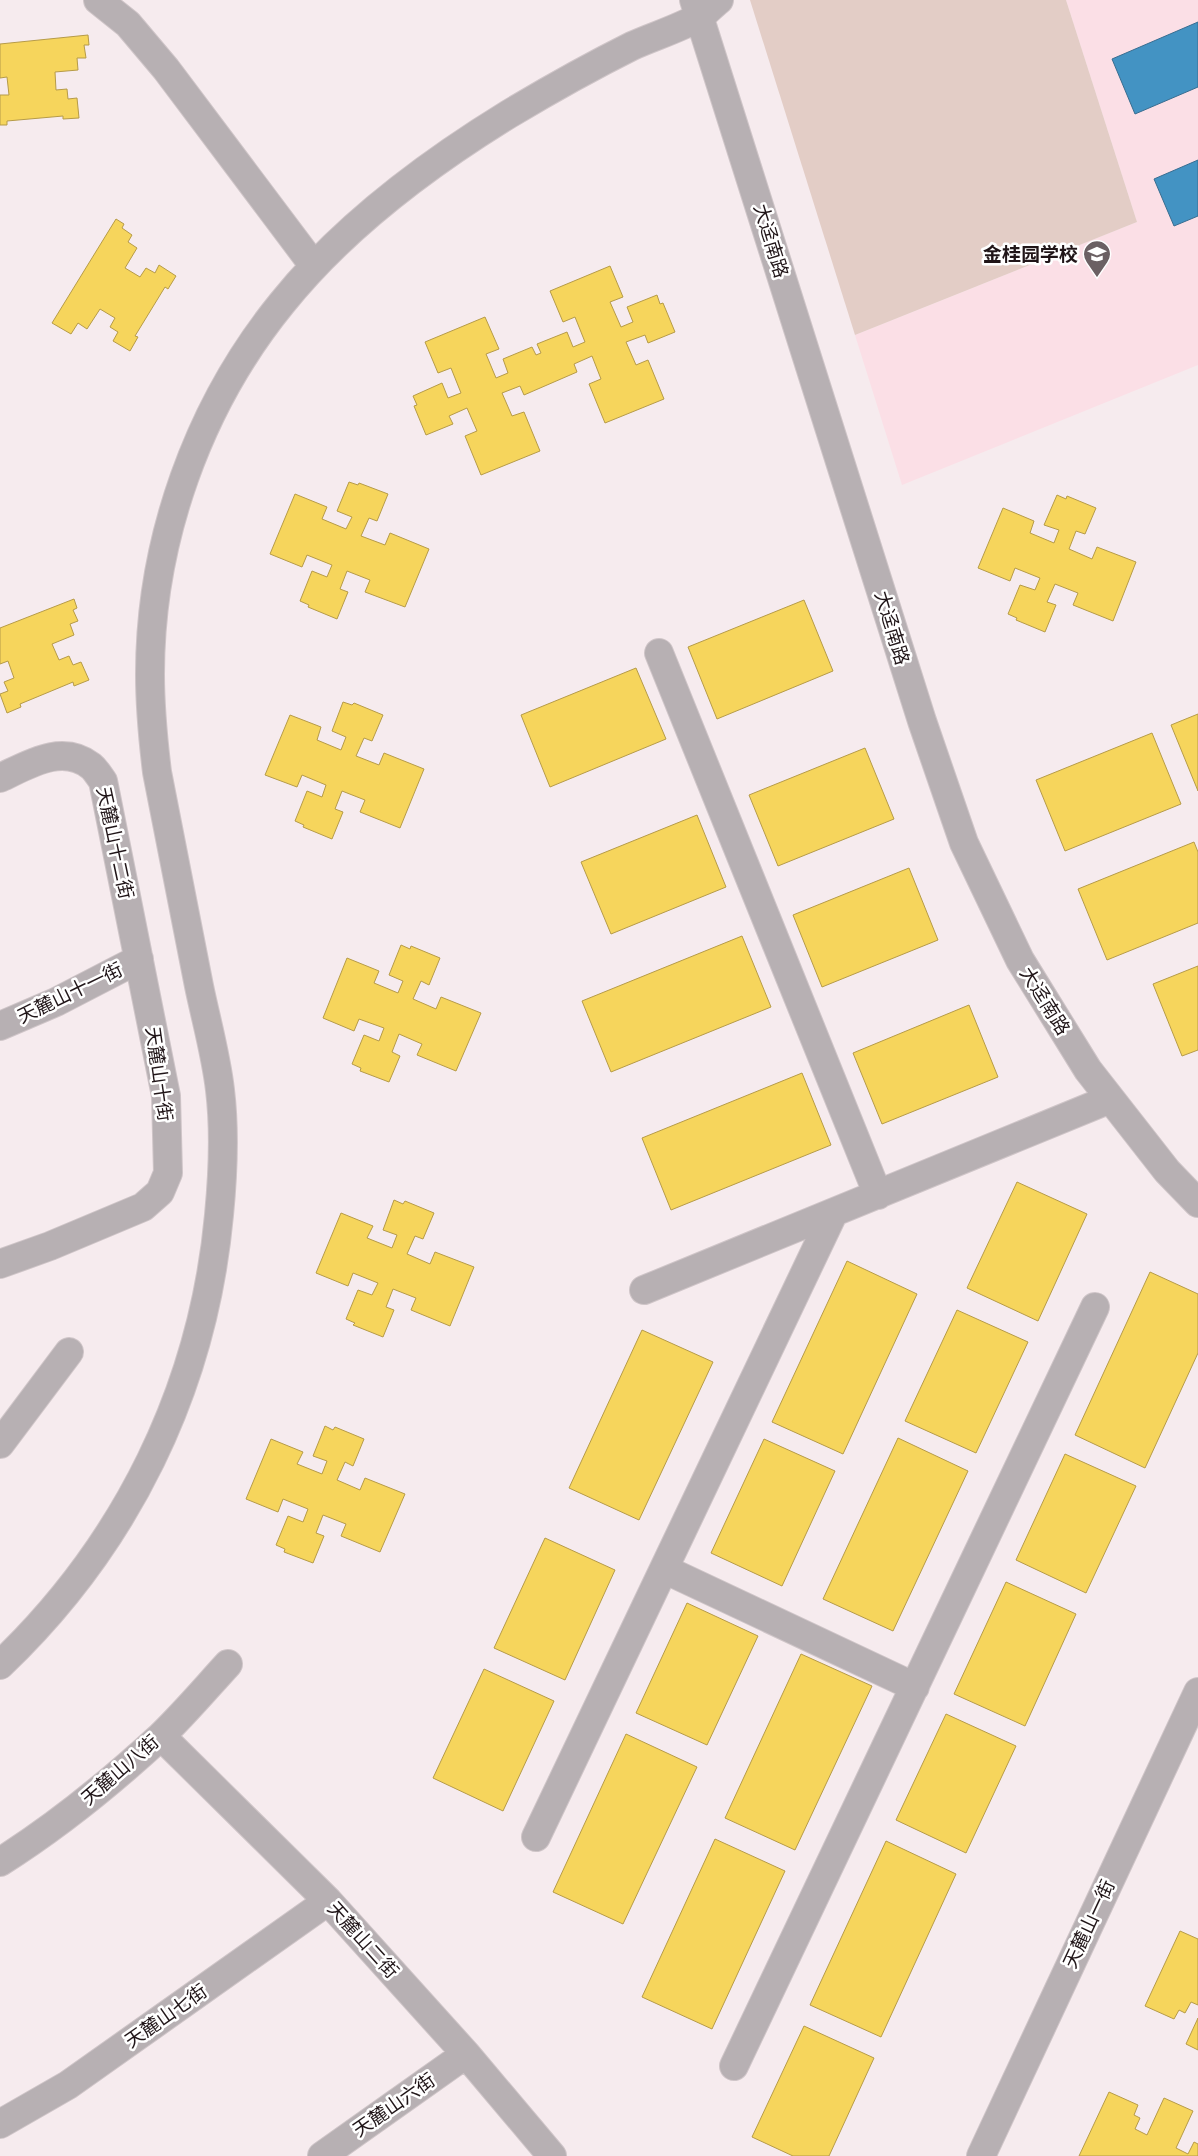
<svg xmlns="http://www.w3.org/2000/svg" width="1198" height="2156" font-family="Figtree,'Noto Sans SC',sans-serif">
	<rect width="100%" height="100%" fill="#f6ebee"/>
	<path fill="#fbdfe6" d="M1066,0h132v365l-296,120 -47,-150 282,-113z"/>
	<path fill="#e3cdc6" d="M750,0h316l71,222 -282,113z"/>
	<path fill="#f6d55c" stroke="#b69b48" d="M88,35l1,10h-5l2,13h-9l1,12 -23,2 1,18 11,-1 1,10 9,-1 2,20 -16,1v-3l-56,5v4h-7v-30h9l-2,-18 -7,1v-34z
		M116,219l8,5 -2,4 10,7 -4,7 9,6 -12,20 15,9 6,-9 9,5 4,-8 17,11 -8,13 -3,-2 -30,49 3,1 -8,14 -17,-10 5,-9 -8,-5 5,-9 -15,-9 -13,20 -9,-6 -7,11 -19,-11z
		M610,266l13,31 -13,5 11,25 12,-5 -6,-15 30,-12 3,9 3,-1 12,29 -27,11 -3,-8 -19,7 10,23 12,-5 16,39 -59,24 -16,-39 12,-5 -9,-23 -18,8 3,8 -53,23 -4,-9 -18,7 10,23 12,-4 16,39 -59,24 -16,-39 12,-5 -10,-23 -18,8 4,8 -27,11 -12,-29 3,-1 -4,-9 29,-13 6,15 13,-5 -10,-25 -13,5 -13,-31 60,-25 14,32 -13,5 10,24 12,-5 -5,-14 29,-12 4,8 5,-2 -4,-9 30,-12 6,15 12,-5 -10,-25 -12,5 -13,-31z
		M349,482l9,3 1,-2 29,11 -11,27 -8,-3 -8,18 24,9 5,-12 39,16 -24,58 -40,-15 5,-12 -23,-9 -7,18 8,3 -11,27 -29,-12 1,-2 -9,-4 12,-30 15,6 5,-12 -25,-10 -5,12 -32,-13 25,-60 32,13 -5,12 24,10 6,-12 -15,-6z
		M1057,495l9,4 1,-3 29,12 -11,26 -9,-3 -7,18 23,10 5,-12 39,15 -23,59 -40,-16 5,-12 -23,-9 -8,18 9,3 -11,27 -29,-12 1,-2 -9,-4 12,-29 15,5 5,-12 -25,-10 -5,13 -32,-13 25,-60 31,13 -4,12 24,10 5,-13 -15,-5z
		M74,599l3,9 -4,2 5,11 -8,3 4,11 -22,9 7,16 10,-4 4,9 8,-3 8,18 -15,6 -1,-4 -53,22 1,3 -14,6 -7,-19 8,-3 -4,-9 10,-4 -6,-17 -8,3v-36z
		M804,600l29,71 -116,48 -29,-72z
		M636,668l30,71 -116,48 -29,-72z
		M343,702l9,3 2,-2 29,12 -11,26 -8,-3 -8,18 23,9 5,-12 40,16 -24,59 -40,-16 5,-12 -23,-9 -7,18 8,3 -11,27 -29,-12 1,-2 -9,-4 12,-30 15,6 4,-12 -24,-10 -5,12 -32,-12 25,-60 31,12 -4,13 24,10 5,-13 -14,-6z
		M1198,714v77l-27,-66z
		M1152,733l29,71 -116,47 -29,-71z
		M865,748l29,71 -116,47 -29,-71z
		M697,815l29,72 -115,47 -30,-72z
		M1194,842l4,10v71l-91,37 -29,-71z
		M909,868l29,72 -116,47 -29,-72z
		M742,936l29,71 -160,65 -29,-71z
		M401,945l9,4 1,-3 29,12 -11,27 -8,-4 -8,18 23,10 5,-12 40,16 -25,58 -39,-16 5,-11 -23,-10 -7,18 8,4 -11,26 -29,-11 1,-3 -9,-4 12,-29 15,6 5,-13 -25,-9 -5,12 -31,-13 24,-60 32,13 -5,12 24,10 5,-12 -14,-6z
		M1198,966v84l-16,6 -29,-72z
		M969,1005l29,72 -116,47 -29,-71z
		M802,1073l29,72 -160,65 -29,-72z
		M1017,1182l70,32 -49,107 -71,-33z
		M394,1200l9,4 2,-3 29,12 -11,26 -8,-3 -8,18 23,10 5,-12 39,15 -24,59 -39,-16 5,-12 -23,-9 -7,18 8,3 -11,27 -30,-12 2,-2 -9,-4 12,-29 14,5 6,-12 -25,-10 -5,13 -32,-13 25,-60 32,13 -6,12 25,10 5,-13 -14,-5z
		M847,1261l70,33 -74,160 -71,-32z
		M1150,1272l48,22v59l-53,115 -70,-33z
		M957,1310l71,32 -52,111 -71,-32z
		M642,1330l71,32 -74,158 -70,-32z
		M325,1426l8,4 2,-3 29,12 -11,27 -8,-4 -8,18 23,10 5,-12 40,16 -25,58 -39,-16 5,-12 -23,-9 -7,18 8,3 -11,27 -29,-11 1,-3 -9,-4 12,-29 15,6 5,-13 -25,-10 -5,13 -32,-13 25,-60 32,13 -6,12 25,10 5,-13 -14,-5z
		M898,1438l70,33 -75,160 -70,-32z
		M764,1439l71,32 -53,115 -71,-33z
		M1065,1454l71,32 -50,107 -70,-33z
		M545,1538l70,32 -50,110 -71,-32z
		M1006,1582l70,32 -51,112 -71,-32z
		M687,1603l71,33 -51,109 -71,-32z
		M801,1654l71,32 -77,164 -70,-32z
		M484,1669l70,32 -51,110 -70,-33z
		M946,1714l70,32 -50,107 -70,-33z
		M626,1734l71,33 -74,157 -70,-32z
		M715,1839l70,32 -73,158 -70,-32z
		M886,1841l70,33 -75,163 -71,-32z
		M1180,1931l18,8v66l-7,-3 -6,11 -6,-3 -5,9 -29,-13z
		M1198,2018v32l-12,-6z
		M804,2026l70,32 -45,98h-36l-41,-19z
		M1109,2092l29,13 -4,10 6,3 -5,11 12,6 17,-37 29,13 -17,37 12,6 6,-12 4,2v12h-119z"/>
	<path fill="#4393c3" stroke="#386d90" d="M1198,22v65l-63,27 -23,-55z
		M1198,160v56l-24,10 -20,-47z"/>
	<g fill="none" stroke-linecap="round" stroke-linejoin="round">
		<g stroke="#cfc5c8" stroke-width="30">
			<path id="minor" d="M98,0l30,24 38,45 148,197
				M694,0l228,721 42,122 56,117 68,110 79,101 31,32
				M659,653l219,542
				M0,778c28,-13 62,-35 91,-12 5,4 8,10 12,15l63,315 2,77 -8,19 -17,15 -93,39 -50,18
				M0,1026l56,-24 83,-43
				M644,1290l466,-191
				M0,1444l69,-92
				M664,1569l251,118
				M0,1665c126,-120 203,-276 219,-450 4,-41 6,-84 1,-125 -4,-35 -14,-70 -21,-104 -14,-72 -28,-143 -42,-214 -4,-33 -7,-65 -7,-98 0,-133 48,-268 132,-371 61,-76 144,-138 227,-189 40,-24 81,-47 123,-68 22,-10 46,-17 67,-29 7,-4 13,-12 20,-17
				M161,1736l167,165 138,153 86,102
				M536,1837l297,-623
				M0,1862c57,-36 110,-79 160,-125 24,-23 46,-49 68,-73
				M734,2066l361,-759
				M0,2124l68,-39 260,-184
				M322,2156l144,-102
				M981,2156l217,-464"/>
		</g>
		<use href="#minor" stroke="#b7b0b3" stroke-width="28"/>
	</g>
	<defs>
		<g id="school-pin" transform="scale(1.4375)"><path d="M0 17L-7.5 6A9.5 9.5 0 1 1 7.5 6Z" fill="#6b6063" stroke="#fff"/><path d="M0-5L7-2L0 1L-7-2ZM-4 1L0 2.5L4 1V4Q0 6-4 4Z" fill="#fff"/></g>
	</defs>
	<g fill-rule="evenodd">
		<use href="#school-pin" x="1097" y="254"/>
	</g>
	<g text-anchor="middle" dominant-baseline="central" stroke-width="5" stroke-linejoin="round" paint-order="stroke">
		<g font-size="19" fill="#201518" stroke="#fff">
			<text transform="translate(771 241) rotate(73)">大迳南路</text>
			<text transform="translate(892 628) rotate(73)">大迳南路</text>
			<text transform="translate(115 843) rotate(78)">天麓山十二街</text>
			<text transform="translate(70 993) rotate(-26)">天麓山十一街</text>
			<text transform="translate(1045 1001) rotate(58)">大迳南路</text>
			<text transform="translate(159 1074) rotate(82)">天麓山十街</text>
			<text transform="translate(120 1770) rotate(-41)">天麓山八街</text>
			<text transform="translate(1089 1924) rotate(-65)">天麓山一街</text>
			<text transform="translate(363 1940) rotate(48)">天麓山二街</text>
			<text transform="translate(166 2016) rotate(-35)">天麓山七街</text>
			<text transform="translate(394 2105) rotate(-35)">天麓山六街</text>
		</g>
		<g font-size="19" font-weight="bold" fill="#201518" stroke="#fff" text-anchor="end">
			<text x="1078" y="254">金桂园学校</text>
		</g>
	</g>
</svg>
